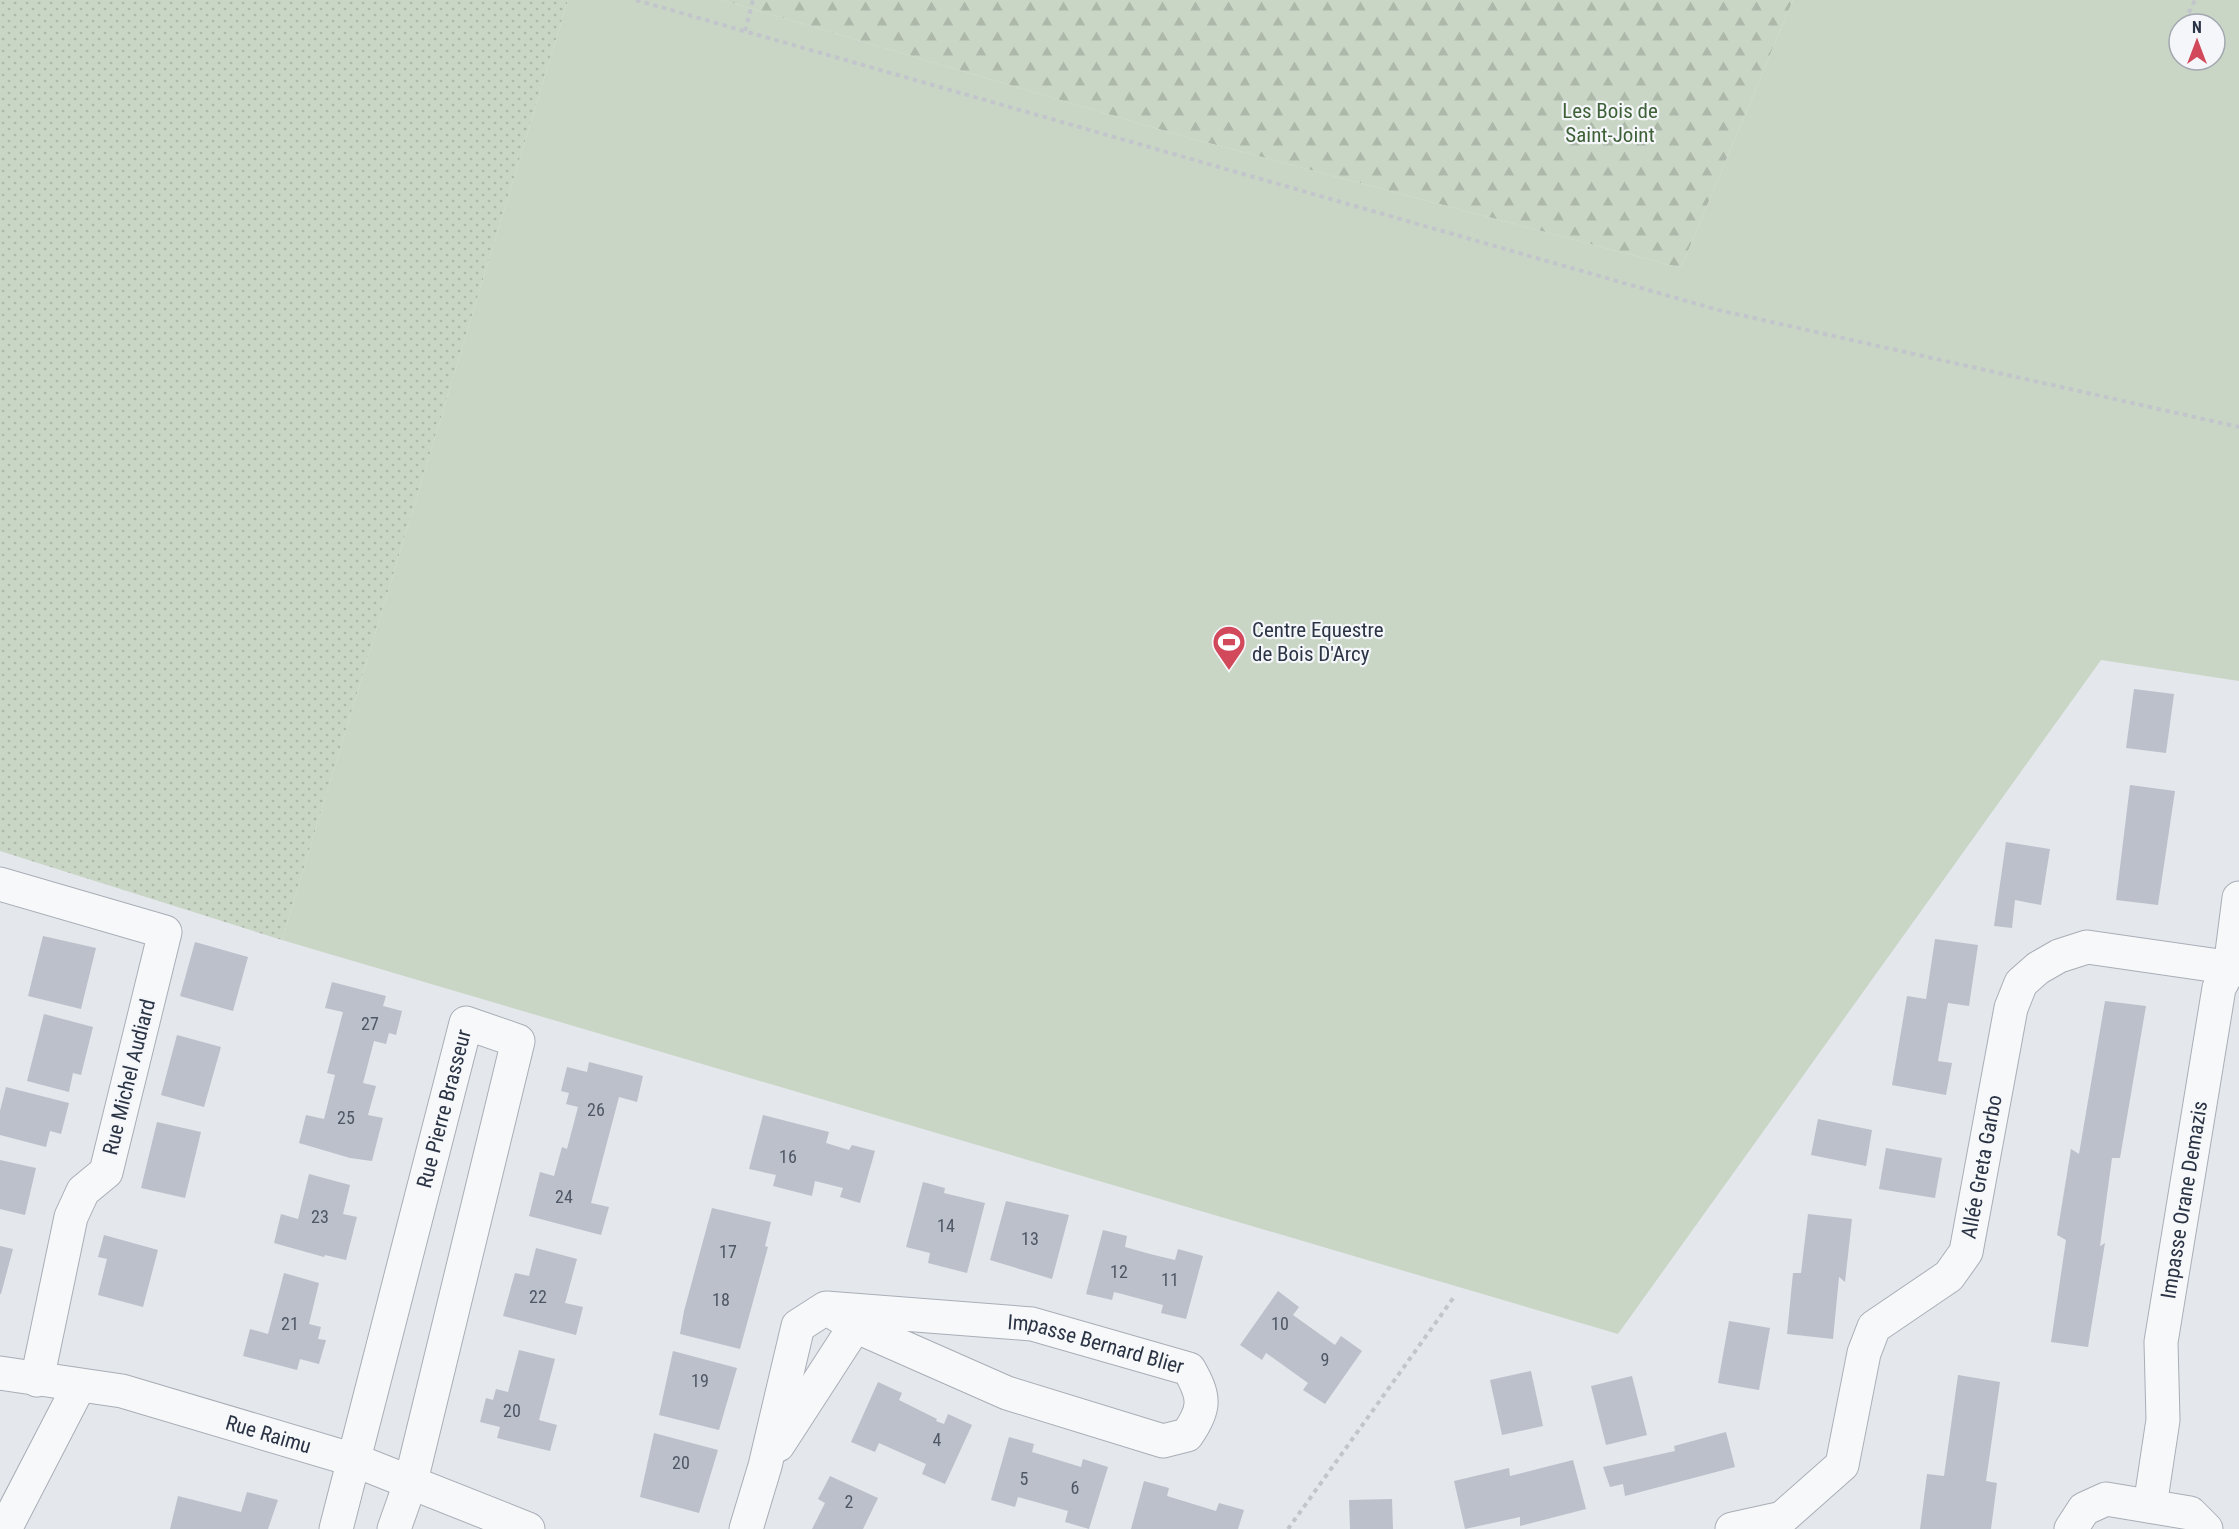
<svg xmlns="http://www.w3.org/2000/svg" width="2239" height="1529" viewBox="0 0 2239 1529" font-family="'Roboto Condensed',sans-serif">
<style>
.grass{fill:url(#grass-dots)}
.forest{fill:url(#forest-firs)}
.pitch{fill:#c9d6c5;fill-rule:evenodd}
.building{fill:#bbc0ca}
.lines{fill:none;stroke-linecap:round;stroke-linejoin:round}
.minor-casing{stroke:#a9aeb7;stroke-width:35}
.path{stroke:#c2c5cb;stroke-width:4;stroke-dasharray:4.5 4.5;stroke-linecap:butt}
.minor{stroke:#f7f8fa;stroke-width:33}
.labels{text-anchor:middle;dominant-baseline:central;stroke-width:4.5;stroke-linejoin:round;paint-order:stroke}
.number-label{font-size:18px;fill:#4f5766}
.park-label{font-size:21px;fill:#3f6138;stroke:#f4f6f9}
.poi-label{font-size:21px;fill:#2b3445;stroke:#f4f6f9;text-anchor:start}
.street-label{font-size:21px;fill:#2b3445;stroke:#f4f6f9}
</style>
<defs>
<pattern id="grass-dots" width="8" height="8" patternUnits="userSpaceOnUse" patternTransform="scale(1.5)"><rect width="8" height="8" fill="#c9d6c5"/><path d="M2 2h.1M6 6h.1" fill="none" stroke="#adb8ab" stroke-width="1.8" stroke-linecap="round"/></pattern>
<pattern id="forest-firs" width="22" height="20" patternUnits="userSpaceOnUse" patternTransform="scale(1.5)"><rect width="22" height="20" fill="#c9d6c5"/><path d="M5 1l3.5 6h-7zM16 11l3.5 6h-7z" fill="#adb8ab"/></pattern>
</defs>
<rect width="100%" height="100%" fill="#e4e7ec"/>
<polygon class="grass" points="0,0 568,0 282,940 0,851"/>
<polygon class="forest" points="722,0 1793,0 1681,268 1182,136"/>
<path class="pitch" d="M 568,0 L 722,0 L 1182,136 L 1681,268 L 1793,0 L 2239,0 L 2239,681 L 2101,660 L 1618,1334 L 282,940 ZM 2179,24 L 2215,24 L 2215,60 L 2179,60 Z"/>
<g class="building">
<polygon points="2134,689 2174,694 2166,753 2126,748"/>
<polygon points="2130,785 2175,791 2158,905 2116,900"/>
<polygon points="2006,842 2050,849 2041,905 2015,900 2012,928 1994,926"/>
<polygon points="43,936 96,948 81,1009 28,996"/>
<polygon points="1935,939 1978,945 1969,1006 1948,1003 1938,1061 1952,1063 1946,1095 1892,1085 1907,996 1926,999"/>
<polygon points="195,942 248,957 233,1011 180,996"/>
<polygon points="332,982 386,996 383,1006 402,1011 396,1035 389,1033 386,1044 374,1041 363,1083 376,1086 368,1115 383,1118 372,1161 350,1158 299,1143 306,1115 324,1119 335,1075 327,1073 343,1012 325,1008"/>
<polygon points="2105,1001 2146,1006 2120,1158 2112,1158 2100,1246 2105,1243 2088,1347 2051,1342 2066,1240 2057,1235 2071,1149 2079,1154"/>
<polygon points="44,1014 93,1027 81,1075 73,1073 69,1092 27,1081"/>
<polygon points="177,1035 221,1047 204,1107 161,1095"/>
<polygon points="589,1062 643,1076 637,1102 619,1097 591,1203 609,1207 601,1235 529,1216 540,1172 554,1176 562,1147 567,1149 578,1107 566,1104 569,1093 561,1091 567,1067 587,1072"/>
<polygon points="6,1087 69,1103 61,1134 50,1131 46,1147 0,1135 0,1111"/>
<polygon points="763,1115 829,1132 826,1143 849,1150 852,1145 875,1151 860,1203 840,1197 843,1188 815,1181 812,1196 773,1186 776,1175 749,1169"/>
<polygon points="1818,1119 1872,1130 1866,1166 1811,1155"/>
<polygon points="157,1122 201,1132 185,1198 141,1188"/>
<polygon points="1886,1148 1942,1158 1935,1198 1879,1189"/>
<polygon points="0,1160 36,1168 25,1215 0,1209"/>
<polygon points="309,1174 350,1185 343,1214 357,1217 346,1260 325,1255 324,1257 274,1243 281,1214 298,1219"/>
<polygon points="923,1182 945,1188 944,1193 985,1203 967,1273 928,1263 930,1253 906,1247"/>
<polygon points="1006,1201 1069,1215 1052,1279 990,1260"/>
<polygon points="712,1208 771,1222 765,1246 768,1247 740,1349 680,1334 684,1311"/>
<polygon points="1808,1214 1852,1219 1845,1282 1839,1277 1833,1339 1787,1334 1793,1273 1801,1273"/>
<polygon points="1103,1230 1127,1236 1125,1247 1150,1254 1175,1260 1178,1249 1203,1256 1186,1319 1161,1313 1163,1305 1122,1294 1114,1292 1112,1300 1086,1294"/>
<polygon points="104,1235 158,1250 143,1307 98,1295 107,1259 98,1257"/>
<polygon points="0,1246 13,1249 1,1294 0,1294"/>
<polygon points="536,1248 577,1259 565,1303 583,1307 576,1335 503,1316 515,1273 529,1276"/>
<polygon points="284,1273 319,1283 309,1324 321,1327 318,1339 326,1340 319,1364 300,1359 297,1370 243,1356 250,1329 268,1334"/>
<polygon points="1278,1291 1299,1307 1293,1315 1335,1345 1341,1336 1362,1351 1325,1404 1303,1390 1308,1383 1266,1353 1262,1360 1240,1345"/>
<polygon points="1729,1321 1770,1328 1759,1390 1718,1383"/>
<polygon points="519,1350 555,1359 539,1420 557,1425 550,1451 497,1438 500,1427 480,1422 486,1398 493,1400 496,1389 508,1392"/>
<polygon points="673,1351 737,1368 719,1430 659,1415"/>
<polygon points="1531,1371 1543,1426 1502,1435 1490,1380"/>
<polygon points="1958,1375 2000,1382 1986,1481 1997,1483 1991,1529 1920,1529 1927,1474 1944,1476"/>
<polygon points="1632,1376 1647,1435 1606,1445 1591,1386"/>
<polygon points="878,1382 902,1393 899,1400 937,1419 936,1421 944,1424 948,1414 972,1425 945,1484 922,1474 926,1464 879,1443 875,1452 851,1442"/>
<polygon points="1726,1432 1735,1467 1625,1496 1623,1484 1610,1487 1603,1467 1675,1451 1674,1446"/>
<polygon points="654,1433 718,1450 699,1513 640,1497"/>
<polygon points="1009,1437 1034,1444 1032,1452 1081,1467 1083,1459 1108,1467 1089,1529 1065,1522 1068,1511 1018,1497 1015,1507 991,1500"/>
<polygon points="1573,1460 1586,1509 1520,1526 1520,1517 1465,1529 1454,1481 1509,1468 1510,1476"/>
<polygon points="830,1476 878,1498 863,1529 812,1529 825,1503 818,1499"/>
<polygon points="1144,1481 1169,1488 1167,1496 1216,1511 1219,1503 1244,1510 1238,1529 1131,1529"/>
<polygon points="247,1492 278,1500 268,1529 170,1529 178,1496 241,1512"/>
<polygon points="1392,1499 1393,1529 1350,1529 1349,1500"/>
</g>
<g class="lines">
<defs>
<g id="minor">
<polyline points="0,884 165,932 106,1172 83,1191 71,1217 37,1380"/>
<path id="s1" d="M 0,1373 L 122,1391 L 354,1460 L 528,1529"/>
<polyline points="778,1445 855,1326"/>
<path id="s2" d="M 2150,1506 L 2163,1420 L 2161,1342 L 2219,988 L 2230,968 L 2239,898"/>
<polyline points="5,1529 79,1386"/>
<path id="s3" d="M 336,1529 L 466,1023 L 518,1041 L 411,1481 L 394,1529"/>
<path id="s4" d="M 746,1529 L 765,1466 L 798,1326 L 826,1308 L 1032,1324 L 1189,1369 C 1205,1397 1206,1408 1187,1435 L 1163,1441 L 1007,1393 L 855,1326 L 826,1308"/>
<path id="s5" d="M 1732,1529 L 1782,1518 L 1842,1465 L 1864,1353 L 1874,1327 L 1949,1276 L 1966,1252 L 2011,1008 L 2021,983 L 2038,968 L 2059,956 L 2087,947 L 2239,969"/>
<polyline points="2071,1529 2084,1509 2106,1499 2190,1513 2206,1529"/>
</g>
</defs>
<use href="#minor" class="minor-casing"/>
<g class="path">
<polyline points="636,0 1718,310 2239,427"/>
<polyline points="2185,21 2195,0"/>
<polyline points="745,31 753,0"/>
<polyline points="1288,1529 1454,1297"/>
</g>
<use href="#minor" class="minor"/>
</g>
<defs>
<symbol id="stadium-pin" viewBox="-11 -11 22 30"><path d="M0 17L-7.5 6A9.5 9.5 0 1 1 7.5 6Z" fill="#d1495b" stroke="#f4f6f9"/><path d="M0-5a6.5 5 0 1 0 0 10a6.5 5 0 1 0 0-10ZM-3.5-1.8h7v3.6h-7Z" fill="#fff"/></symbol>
</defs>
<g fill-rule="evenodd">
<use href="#stadium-pin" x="1210" y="623" width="38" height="52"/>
</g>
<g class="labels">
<g class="number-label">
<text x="370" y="1023">27</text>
<text x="596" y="1109">26</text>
<text x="346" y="1117">25</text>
<text x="788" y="1156">16</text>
<text x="564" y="1196">24</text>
<text x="320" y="1216">23</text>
<text x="946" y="1225">14</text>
<text x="1030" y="1238">13</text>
<text x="728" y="1251">17</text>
<text x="1119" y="1271">12</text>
<text x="1170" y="1279">11</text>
<text x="538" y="1296">22</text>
<text x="721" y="1299">18</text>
<text x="290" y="1323">21</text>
<text x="1280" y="1323">10</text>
<text x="1325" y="1359">9</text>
<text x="700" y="1380">19</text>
<text x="512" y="1410">20</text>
<text x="937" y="1439">4</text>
<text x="681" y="1462">20</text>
<text x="1024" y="1478">5</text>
<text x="1075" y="1487">6</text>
<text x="849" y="1501">2</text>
</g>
<g class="park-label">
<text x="1610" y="111">Les Bois de<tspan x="1610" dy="24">Saint-Joint</tspan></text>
</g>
<g class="poi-label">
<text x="1252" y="630">Centre Equestre<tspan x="1252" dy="24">de Bois D'Arcy</tspan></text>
</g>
<g class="street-label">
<text transform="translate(129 1077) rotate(-76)">Rue Michel Audiard</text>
<text stroke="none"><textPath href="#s3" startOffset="434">Rue Pierre Brasseur</textPath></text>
<text stroke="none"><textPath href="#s5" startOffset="480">Allée Greta Garbo</textPath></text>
<text stroke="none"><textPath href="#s2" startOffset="309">Impasse Orane Demazis</textPath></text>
<text stroke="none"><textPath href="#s4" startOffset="516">Impasse Bernard Blier</textPath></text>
<text stroke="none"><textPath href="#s1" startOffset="276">Rue Raimu</textPath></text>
</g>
</g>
<g transform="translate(2197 42)"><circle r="28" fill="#f4f6f9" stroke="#a4a8b1" stroke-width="1.5"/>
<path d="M0-4.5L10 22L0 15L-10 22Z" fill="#d1495b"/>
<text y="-9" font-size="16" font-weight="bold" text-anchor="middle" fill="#2b3445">N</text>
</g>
</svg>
